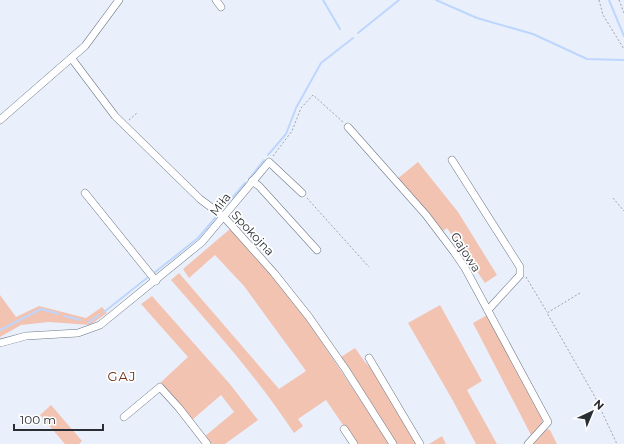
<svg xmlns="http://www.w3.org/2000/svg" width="624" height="444" viewBox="0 0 624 444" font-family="Montserrat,sans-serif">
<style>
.green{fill:#f3c3b2}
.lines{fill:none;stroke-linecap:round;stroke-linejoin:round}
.stream{stroke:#bed6fe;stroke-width:2}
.minor-casing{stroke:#6d7787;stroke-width:8}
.path{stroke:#9ea4ad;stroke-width:1;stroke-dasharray:2 2;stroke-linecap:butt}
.minor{stroke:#fff;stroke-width:7}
.labels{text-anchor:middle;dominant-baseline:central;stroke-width:3.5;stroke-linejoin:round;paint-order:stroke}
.street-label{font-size:12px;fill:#292d34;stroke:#fff}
.neighbourhood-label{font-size:13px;letter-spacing:1px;fill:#713016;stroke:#fff}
</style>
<rect width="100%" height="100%" fill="#e9f0fb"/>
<g class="green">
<polygon points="418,162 458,212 497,275 485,283 447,228 442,232 397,179"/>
<path d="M 230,229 L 269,272 L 307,320 L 390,444 L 356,444 L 326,400 L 298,419 L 303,426 L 294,433 C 258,378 214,329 171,280 L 179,273 L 279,389 L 306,371 L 244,286 L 215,255 L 189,278 L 183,269 Z"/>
<polygon points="0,295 16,317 39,306 86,318 102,307 107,313 90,325 49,322 21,325 0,337"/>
<polygon points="152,296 229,383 258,420 225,444 209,444 204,437 234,412 221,395 192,420 182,407 159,384 188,357 141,304"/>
<polygon points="440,305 482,381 467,390 497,444 476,444 452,399 408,323"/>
<polygon points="487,315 543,418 542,423 531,435 473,323"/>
<polygon points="355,348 365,362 373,370 418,444 397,444 341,357"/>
<polygon points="51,405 82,441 79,444 65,444 40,415"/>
<polygon points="547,429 550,430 557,444 532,444"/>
<polygon points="442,436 446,444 429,444"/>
</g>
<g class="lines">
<g class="stream">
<polyline points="323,0 340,29"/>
<polyline points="436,0 477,18 533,34 587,59 624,60"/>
<polyline points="609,0 624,36"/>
<polyline points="358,33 399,0"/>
<polyline points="268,155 286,134 296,108 321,63 353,38"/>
<polyline points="249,179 264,160"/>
<polyline points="221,211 245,183"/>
<polyline points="154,273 198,238 216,217"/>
<polyline points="104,312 147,278"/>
<polyline points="65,316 80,320"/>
<polyline points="88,323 99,315"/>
<polyline points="0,330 41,309 59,314"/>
</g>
<defs>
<g id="minor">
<polyline points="216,0 221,7"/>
<polyline points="72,59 115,116 200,199 224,217 274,273 309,317 346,370 393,444"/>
<polyline points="0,120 85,46 119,0"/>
<polyline points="348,127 426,215 454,252 465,268 548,422 528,444"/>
<polyline points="452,160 520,267 520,275 488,310"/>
<polyline points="252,181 259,186 317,250"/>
<polyline points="85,193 156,281"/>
<polyline points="0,343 26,336 78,333 100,325 202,242 269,162 302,193"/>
<polyline points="369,358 420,444"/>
<polyline points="124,417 160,387 179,408 207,444"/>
<polyline points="344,429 354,444"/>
</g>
</defs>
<use href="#minor" class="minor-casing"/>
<g class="path">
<polyline points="599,0 603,15 624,49"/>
<polyline points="619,0 624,13"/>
<polyline points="129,120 137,113"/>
<polyline points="273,156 292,131 301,108 313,95 343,122"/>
<polyline points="307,198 369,267"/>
<polyline points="613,198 624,211"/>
<polyline points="526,277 547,312"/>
<polyline points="580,293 547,313 594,395 617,444"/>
</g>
<use href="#minor" class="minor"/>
</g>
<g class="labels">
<g class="street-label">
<text transform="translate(220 204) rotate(-52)">Miła</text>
<text transform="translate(253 233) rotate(47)">Spokojna</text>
<text transform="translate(466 252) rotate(57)">Gajowa</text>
</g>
<g class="neighbourhood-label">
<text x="122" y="376">GAJ</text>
</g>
</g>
<g transform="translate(592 412) rotate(44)" stroke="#ffffff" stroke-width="3" paint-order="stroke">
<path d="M0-3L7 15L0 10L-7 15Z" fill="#292d34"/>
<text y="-6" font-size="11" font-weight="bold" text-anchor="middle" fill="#292d34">N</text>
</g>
<path d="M14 424v6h89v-6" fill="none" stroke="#292d34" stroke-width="2"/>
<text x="20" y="424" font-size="12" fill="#292d34" stroke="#ffffff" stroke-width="3" paint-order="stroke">100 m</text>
</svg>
